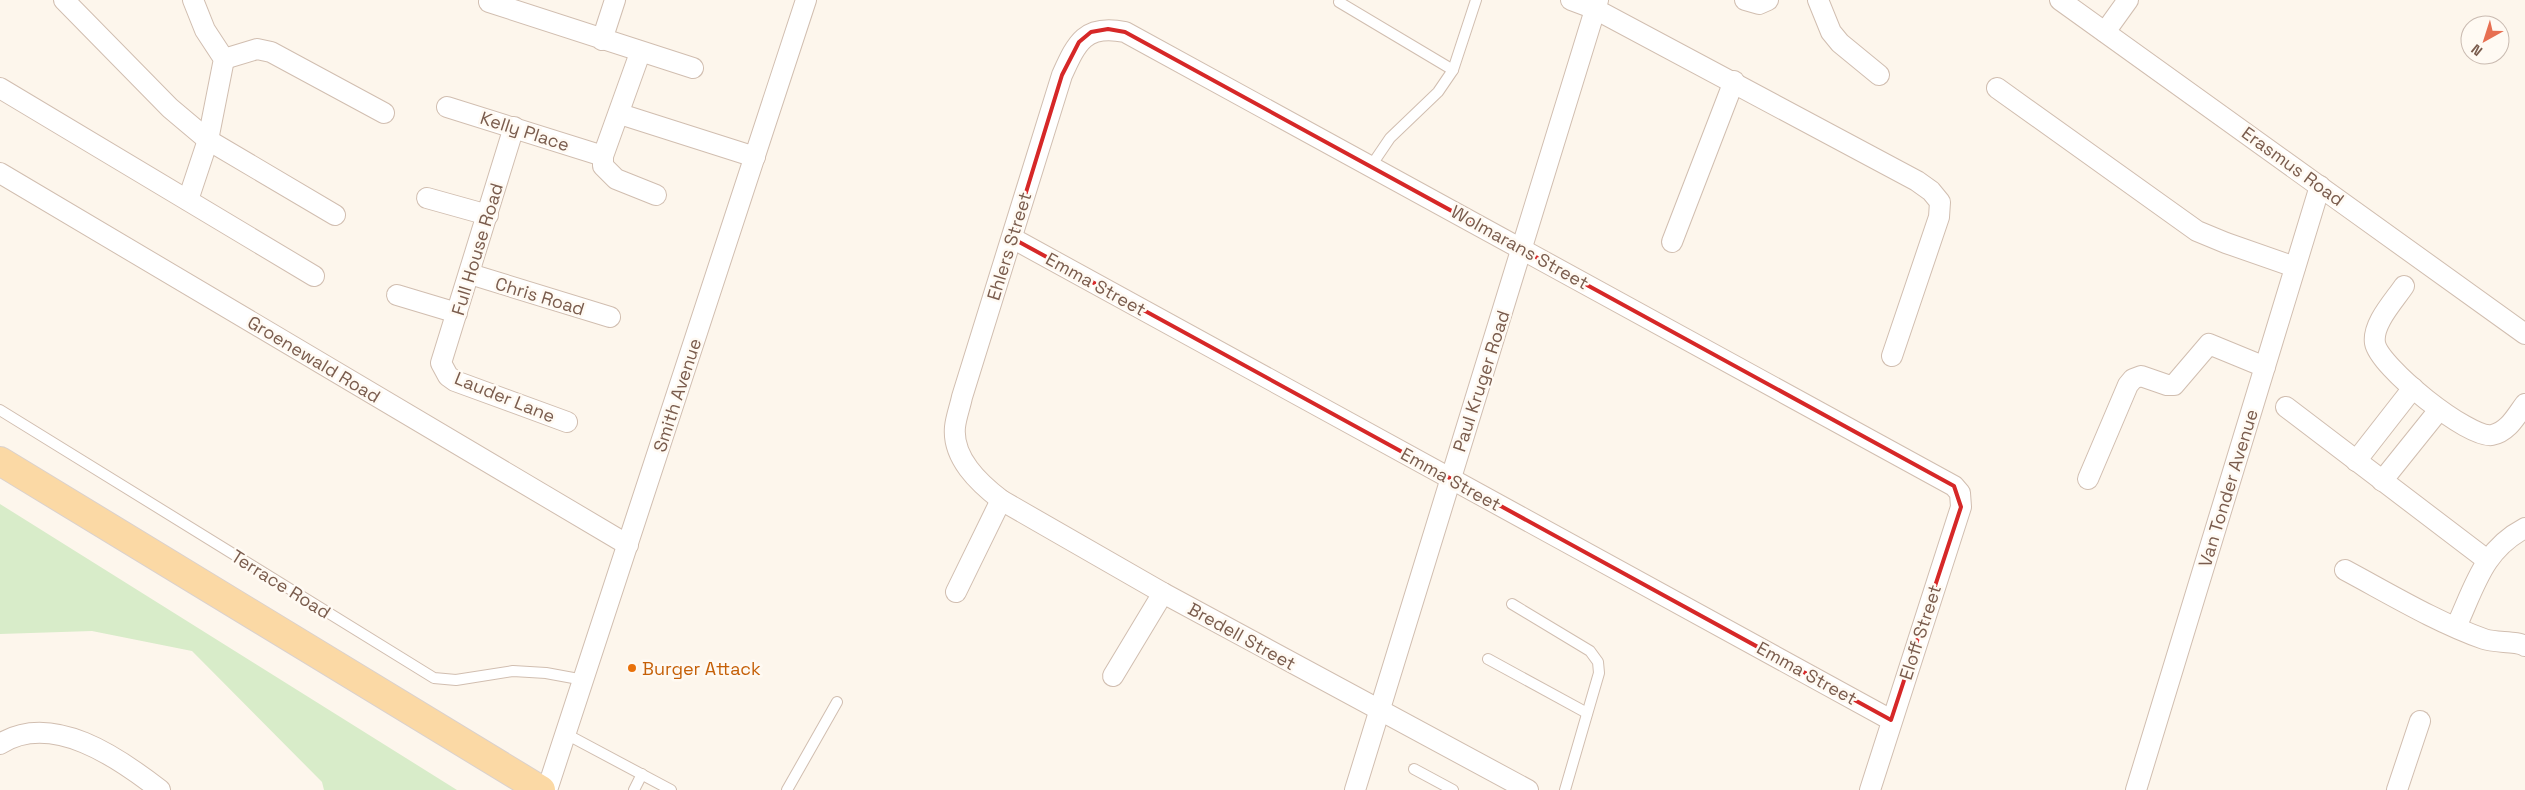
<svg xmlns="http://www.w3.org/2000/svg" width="2525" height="790" viewBox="0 0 2525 790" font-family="'Space Grotesk',sans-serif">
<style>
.green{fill:#d8ecc9}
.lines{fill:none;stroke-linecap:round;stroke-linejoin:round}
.lane-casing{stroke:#d1beb0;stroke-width:12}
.street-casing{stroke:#d1beb0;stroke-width:22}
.primary-casing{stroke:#dad1cd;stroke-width:30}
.lane{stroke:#fff;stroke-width:10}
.street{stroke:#fff;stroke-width:20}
.primary{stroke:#fbd9a5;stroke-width:28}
.marked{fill:none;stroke:#d62828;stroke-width:4;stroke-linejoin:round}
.food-dot{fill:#e8710a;stroke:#fffaf3;stroke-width:2}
.labels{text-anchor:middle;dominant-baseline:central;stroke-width:5;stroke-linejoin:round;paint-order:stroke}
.street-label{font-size:18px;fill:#7a5c4d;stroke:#fffaf3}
.food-label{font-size:18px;fill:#c56008;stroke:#fffaf3;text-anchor:start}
</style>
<rect width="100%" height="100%" fill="#fdf6ec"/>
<polygon class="green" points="0,504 457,790 324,790 322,782 192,651 92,631 0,634"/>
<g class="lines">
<defs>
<g id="lane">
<polyline points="1339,2 1453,70"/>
<polyline points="1371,166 1390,138 1438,92 1453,70 1476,0"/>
<polyline points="0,410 434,678 456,680 513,671 546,673 584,680"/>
<polyline points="1512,604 1590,651 1598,662 1599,673 1565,790"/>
<polyline points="1488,659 1587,713"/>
<polyline points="566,734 671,790"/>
<polyline points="1414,769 1453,790"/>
<polyline points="634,790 642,774"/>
<polyline points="787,790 837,702"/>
</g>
<g id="street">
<polyline points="64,0 170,108 208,140 335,215"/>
<polyline points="1571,0 1595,9 1917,181 1931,191 1940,202 1939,217 1892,356"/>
<polyline points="1745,0 1759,4 1768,0"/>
<polyline points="1818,0 1831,32 1840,43 1879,75"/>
<polyline points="2060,0 2525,334"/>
<polyline points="489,2 693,68"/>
<polyline points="2105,32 2128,0"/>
<polyline points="602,40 615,0"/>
<polyline points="640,53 603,156 603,166 616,179 656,195"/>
<polyline points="224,59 257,49 271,52 384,113"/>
<polyline points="0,88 314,276"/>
<polyline points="1997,88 2197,231 2226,243 2295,267"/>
<polyline points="447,107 603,156"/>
<polyline points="620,114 755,157"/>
<polyline points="514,127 441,363 448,376 455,381 567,422"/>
<polyline points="0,173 628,545"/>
<polyline points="427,198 488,215"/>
<polyline points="188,200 208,140 224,59 205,30 193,0"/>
<polyline points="1012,238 1891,720"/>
<polyline points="1672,242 1734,81"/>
<polyline points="470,274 610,317"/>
<path d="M 2404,286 C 2394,301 2372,324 2375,343 C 2379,367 2469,439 2492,435 C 2508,432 2516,416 2525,404"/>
<polyline points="397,295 457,313"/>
<polyline points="2286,407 2487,560"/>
<polyline points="2356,461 2413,388"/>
<polyline points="2088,479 2128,385 2133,379 2141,376 2167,385 2174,385 2209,344 2265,367"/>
<polyline points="2382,481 2439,410"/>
<path d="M 2345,570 C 2390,594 2436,622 2484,639 C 2495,643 2518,641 2525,646"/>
<polyline points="956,592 1001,500"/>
<path d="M 2456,627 C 2475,586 2483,550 2525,528"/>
<polyline points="1113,676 1163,593"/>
<path d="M 0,744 C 52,711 119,758 160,790"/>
<polyline points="547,790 806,0"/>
<polyline points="1355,790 1598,0"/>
<path d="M 1528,790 L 1163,593 L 1001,500 C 979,483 952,458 955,427 C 956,417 960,407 962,397 L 1062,75 C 1077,42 1085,24 1125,32 L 1954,486 L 1960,493 L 1961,507 L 1870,790"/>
<polyline points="2136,790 2320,186"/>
<polyline points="2397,790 2420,721"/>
</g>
<polyline id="primary" points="0,461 541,790"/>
</defs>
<use href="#lane" class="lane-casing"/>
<use href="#street" class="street-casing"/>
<use href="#primary" class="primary-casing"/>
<use href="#lane" class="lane"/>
<use href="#street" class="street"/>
<use href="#primary" class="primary"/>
</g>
<path class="marked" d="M 1108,29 L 1125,32 L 1954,486 L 1961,507 L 1891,720 L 1012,238 L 1062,75 L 1079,42 L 1091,32 Z"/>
<circle class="food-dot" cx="632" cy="668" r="5"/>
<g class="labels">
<g class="street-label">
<text transform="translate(525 131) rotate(18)">Kelly Place</text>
<text transform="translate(2293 166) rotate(36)">Erasmus Road</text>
<text transform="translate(1009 246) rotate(-73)">Ehlers Street</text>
<text transform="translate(1520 247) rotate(29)">Wolmarans Street</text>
<text transform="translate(477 249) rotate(-73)">Full House Road</text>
<text transform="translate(1096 284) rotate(29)">Emma Street</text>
<text transform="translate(540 296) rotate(17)">Chris Road</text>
<text transform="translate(314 359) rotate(31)">Groenewald Road</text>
<text transform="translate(1481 381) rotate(-72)">Paul Kruger Road</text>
<text transform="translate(677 395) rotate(-72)">Smith Avenue</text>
<text transform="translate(505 397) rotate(22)">Lauder Lane</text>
<text transform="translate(1451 479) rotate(29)">Emma Street</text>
<text transform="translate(2228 488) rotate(-73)">Van Tonder Avenue</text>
<text transform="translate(281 584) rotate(32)">Terrace Road</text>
<text transform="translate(1920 632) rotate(-72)">Eloff Street</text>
<text transform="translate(1242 636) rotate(29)">Bredell Street</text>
<text transform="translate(1807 673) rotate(29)">Emma Street</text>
</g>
<g class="food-label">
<text x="642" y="668">Burger Attack</text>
</g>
</g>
<g transform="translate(2485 40) rotate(219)"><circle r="24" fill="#fffaf3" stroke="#cabbb1"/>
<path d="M0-4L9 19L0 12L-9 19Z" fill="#e76f51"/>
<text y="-8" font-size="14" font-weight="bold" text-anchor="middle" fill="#7a5c4d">N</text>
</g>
</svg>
